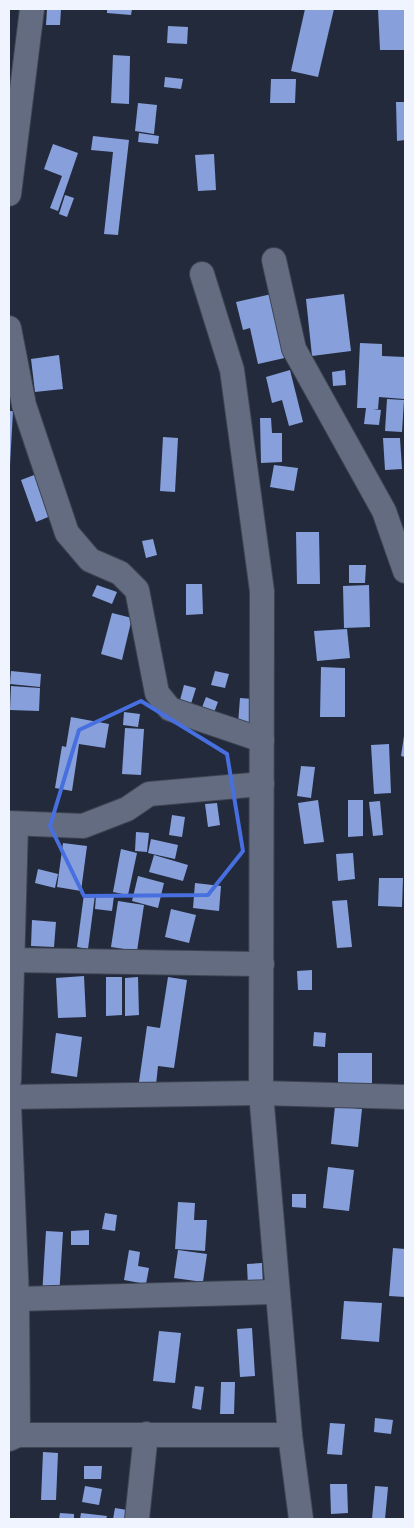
<svg xmlns="http://www.w3.org/2000/svg" width="414" height="1528" viewBox="0 0 414 1528" font-family="Quicksand,sans-serif">
<style>
.building{fill:#87a0dc}
.lines{fill:none;stroke-linecap:round;stroke-linejoin:round}
.street-casing{stroke:#3e4452;stroke-width:26}
.street{stroke:#636c80;stroke-width:24}
.marked{fill:none;stroke:#476fe0;stroke-width:4;stroke-linejoin:round}
</style>
<rect width="100%" height="100%" fill="#232a3b"/>
<g class="building">
<polygon points="47,9 61,9 60,25 46,25"/>
<polygon points="107,9 132,9 131,15 107,13"/>
<polygon points="305,9 334,9 318,77 291,71"/>
<polygon points="378,9 405,9 405,50 380,50"/>
<polygon points="168,26 188,27 187,44 167,43"/>
<polygon points="113,55 130,56 129,104 111,103"/>
<polygon points="165,77 183,79 181,89 164,87"/>
<polygon points="271,79 296,79 295,103 270,103"/>
<polygon points="396,102 405,102 405,140 397,141"/>
<polygon points="138,103 157,105 154,134 135,131"/>
<polygon points="139,133 159,136 158,144 138,142"/>
<polygon points="93,136 129,140 118,235 104,234 113,152 91,150"/>
<polygon points="53,144 78,153 58,211 50,208 62,176 44,169"/>
<polygon points="214,154 216,190 198,191 195,155"/>
<polygon points="65,195 74,198 67,217 59,214"/>
<polygon points="276,293 289,357 258,364 250,328 243,330 236,302"/>
<polygon points="344,294 351,351 312,356 306,299"/>
<polygon points="360,343 382,344 382,356 405,357 404,399 379,397 378,409 373,409 381,410 379,425 364,424 366,408 357,408"/>
<polygon points="59,355 63,389 35,392 31,359"/>
<polygon points="290,370 303,422 289,426 282,400 272,403 266,377"/>
<polygon points="345,370 346,385 333,386 332,372"/>
<polygon points="387,399 404,400 402,432 385,431"/>
<polygon points="9,411 13,411 10,465 9,465"/>
<polygon points="260,418 271,418 272,433 282,433 282,462 261,463"/>
<polygon points="163,437 178,438 175,492 160,491"/>
<polygon points="383,438 400,438 402,469 385,470"/>
<polygon points="274,465 298,468 294,491 270,487"/>
<polygon points="42,472 58,513 36,522 21,480"/>
<polygon points="296,532 319,532 320,584 297,584"/>
<polygon points="153,539 157,555 146,558 142,541"/>
<polygon points="349,565 366,565 365,583 349,583"/>
<polygon points="186,584 202,584 203,614 186,615"/>
<polygon points="97,585 117,592 112,604 92,596"/>
<polygon points="369,585 370,627 344,628 343,586"/>
<polygon points="112,613 132,618 122,660 101,654"/>
<polygon points="347,629 350,658 317,661 314,631"/>
<polygon points="321,667 345,668 345,717 320,717"/>
<polygon points="11,671 41,674 40,687 10,684"/>
<polygon points="215,671 229,674 225,688 211,685"/>
<polygon points="184,685 196,688 190,707 179,704"/>
<polygon points="11,686 40,688 39,711 10,710"/>
<polygon points="206,697 218,702 213,715 201,710"/>
<polygon points="240,698 253,699 252,725 238,724"/>
<polygon points="124,712 140,714 138,727 123,725"/>
<polygon points="71,717 109,724 105,748 79,744 72,791 55,788 62,746 66,747"/>
<polygon points="125,728 144,729 141,775 122,774"/>
<polygon points="404,736 405,736 405,757 401,756"/>
<polygon points="389,744 391,793 374,794 371,745"/>
<polygon points="301,766 315,767 311,798 297,796"/>
<polygon points="318,800 324,842 304,844 298,803"/>
<polygon points="348,800 363,800 363,836 348,837"/>
<polygon points="380,801 383,835 373,836 369,802"/>
<polygon points="217,803 220,825 208,827 205,804"/>
<polygon points="172,815 185,817 182,837 169,835"/>
<polygon points="136,832 149,833 147,852 135,851"/>
<polygon points="151,839 178,845 175,859 148,853"/>
<polygon points="63,843 87,846 81,891 57,887"/>
<polygon points="121,849 137,853 128,895 113,892"/>
<polygon points="353,853 355,879 338,881 336,854"/>
<polygon points="154,855 188,865 183,881 149,872"/>
<polygon points="38,869 58,874 55,888 35,883"/>
<polygon points="138,876 164,883 158,908 132,901"/>
<polygon points="379,878 403,878 402,907 378,906"/>
<polygon points="195,883 221,886 219,911 193,908"/>
<polygon points="84,894 95,895 88,949 77,947"/>
<polygon points="96,895 114,896 112,911 95,909"/>
<polygon points="347,900 352,947 337,948 332,901"/>
<polygon points="118,901 144,905 137,951 111,947"/>
<polygon points="171,909 196,915 189,943 165,937"/>
<polygon points="32,920 56,922 54,947 31,946"/>
<polygon points="312,970 312,990 298,990 297,971"/>
<polygon points="84,976 86,1017 58,1018 56,978"/>
<polygon points="106,977 122,977 122,1015 106,1016"/>
<polygon points="138,977 139,1015 125,1016 125,978"/>
<polygon points="168,977 187,980 174,1068 158,1066 156,1085 139,1082 147,1026 160,1028"/>
<polygon points="314,1032 326,1033 325,1047 313,1046"/>
<polygon points="56,1033 82,1037 77,1077 51,1073"/>
<rect x="338" y="1053" width="34" height="32"/>
<polygon points="335,1106 362,1109 358,1147 331,1144"/>
<polygon points="328,1167 354,1170 349,1211 323,1208"/>
<polygon points="292,1194 306,1194 306,1208 292,1207"/>
<polygon points="178,1202 195,1203 194,1220 207,1220 205,1251 175,1249"/>
<polygon points="105,1213 117,1215 115,1231 102,1229"/>
<polygon points="89,1230 89,1245 71,1245 71,1231"/>
<polygon points="46,1231 63,1232 59,1297 42,1296"/>
<polygon points="393,1248 405,1249 405,1297 389,1296"/>
<polygon points="129,1250 140,1252 138,1266 149,1268 146,1284 124,1280"/>
<polygon points="178,1250 207,1254 203,1282 174,1278"/>
<polygon points="262,1263 263,1286 248,1287 247,1264"/>
<polygon points="344,1301 382,1303 379,1342 341,1339"/>
<polygon points="252,1328 255,1376 240,1377 237,1329"/>
<polygon points="159,1331 181,1333 175,1383 153,1381"/>
<polygon points="221,1382 235,1382 234,1414 220,1414"/>
<polygon points="195,1386 204,1387 201,1410 192,1408"/>
<polygon points="375,1418 393,1420 391,1434 374,1432"/>
<polygon points="330,1423 345,1424 342,1455 327,1454"/>
<polygon points="43,1452 58,1453 56,1500 41,1500"/>
<polygon points="84,1466 102,1466 101,1479 84,1479"/>
<polygon points="330,1484 347,1484 348,1513 331,1514"/>
<polygon points="85,1486 102,1489 99,1505 82,1502"/>
<polygon points="375,1486 388,1487 385,1519 372,1519"/>
<polygon points="115,1508 133,1511 131,1519 113,1519"/>
<polygon points="60,1513 74,1514 74,1519 59,1519"/>
<polygon points="81,1513 107,1516 106,1519 80,1519"/>
</g>
<g class="lines">
<defs>
<g id="street">
<polyline points="9,194 32,9"/>
<polyline points="274,260 294,349 384,511 405,571"/>
<polyline points="202,274 232,370 262,591 261,1093 290,1435 301,1519"/>
<polyline points="9,328 24,405 67,533 90,560 120,573 137,590 157,693 170,709 262,740"/>
<polyline points="9,823 83,826 127,809 149,794 262,784"/>
<polyline points="11,960 262,964"/>
<polyline points="9,1080 16,824"/>
<polyline points="9,1097 261,1093 405,1097"/>
<polyline points="9,1104 17,1299 18,1435"/>
<polyline points="17,1299 276,1292"/>
<polyline points="9,1439 18,1435 290,1435"/>
<polyline points="137,1519 146,1434"/>
</g>
</defs>
<use href="#street" class="street-casing"/>
<use href="#street" class="street"/>
</g>
<path class="marked" d="M 141,701 L 227,754 L 243,851 L 208,895 L 84,896 L 50,826 L 79,730 Z"/>
<rect width="414" height="1528" fill="none" stroke="#f0f4fe" stroke-width="20"/>
</svg>
